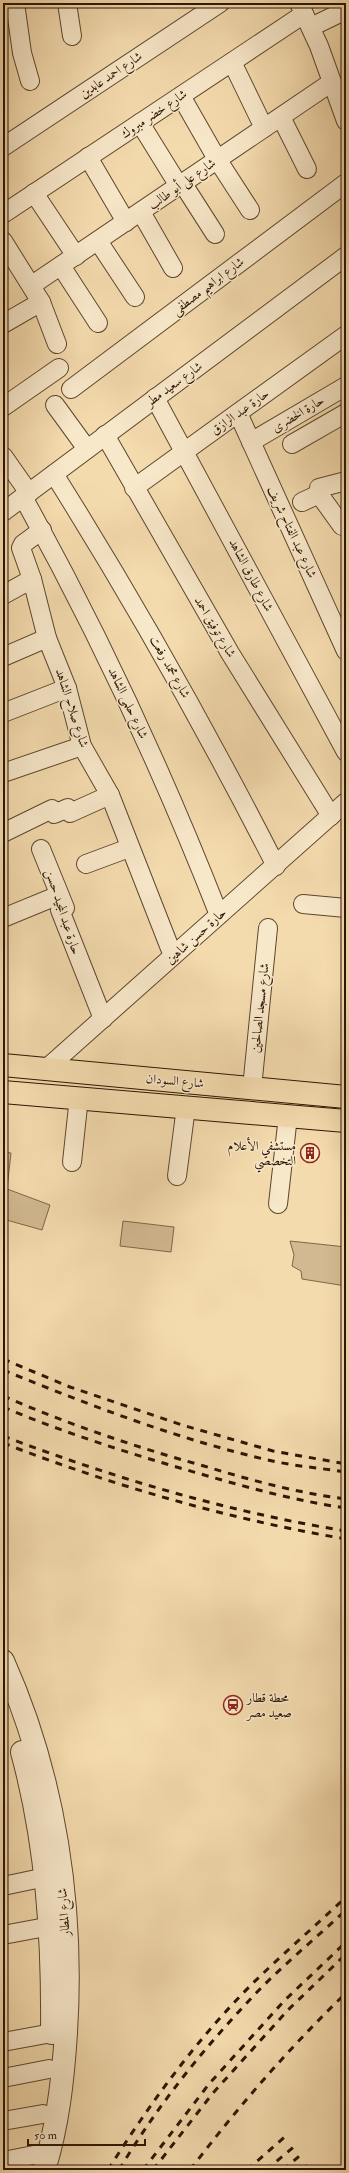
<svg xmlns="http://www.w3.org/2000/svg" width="349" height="2173" viewBox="0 0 349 2173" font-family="'IM FELL Double Pica',Amiri,serif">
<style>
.green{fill:#d2b991;stroke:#7e674a}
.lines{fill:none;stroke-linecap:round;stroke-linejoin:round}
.minor-casing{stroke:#5d462d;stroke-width:20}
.tertiary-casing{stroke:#5d462d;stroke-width:24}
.primary-casing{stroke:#2b1502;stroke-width:24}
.minor{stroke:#f8e8ca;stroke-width:18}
.tertiary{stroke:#f8e8ca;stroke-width:22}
.primary{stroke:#f4dbae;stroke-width:22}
.rail{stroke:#2b1502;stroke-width:3;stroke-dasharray:7 7;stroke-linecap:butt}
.labels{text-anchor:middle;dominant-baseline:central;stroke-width:3;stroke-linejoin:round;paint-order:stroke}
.street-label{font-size:13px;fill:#2b1502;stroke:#f8e8ca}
.poi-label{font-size:13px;fill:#2b1502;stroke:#f8e8ca;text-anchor:end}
</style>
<rect width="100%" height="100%" fill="#f4dbae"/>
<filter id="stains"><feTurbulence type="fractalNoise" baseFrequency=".005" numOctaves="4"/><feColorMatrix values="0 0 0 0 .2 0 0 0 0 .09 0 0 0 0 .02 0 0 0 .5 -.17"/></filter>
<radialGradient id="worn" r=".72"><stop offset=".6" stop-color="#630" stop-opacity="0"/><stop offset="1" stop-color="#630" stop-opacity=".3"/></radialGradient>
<g class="green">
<polygon points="3,1152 11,1153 7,1189 50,1205 42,1230 3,1219"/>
<polygon points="123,1221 174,1227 171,1252 120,1246"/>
<polygon points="290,1241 346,1247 346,1286 302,1279 301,1271 292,1266 294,1255"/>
</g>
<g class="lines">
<defs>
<g id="minor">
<polyline points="15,3 22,53 30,81"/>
<polyline points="67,3 72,36"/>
<polyline points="299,3 319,46 346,121"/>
<polyline points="311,27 346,10"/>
<polyline points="232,62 264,128"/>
<polyline points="181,96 217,159 250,210"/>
<polyline points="281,117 307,169"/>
<polyline points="140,123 179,186"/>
<polyline points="3,147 220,3"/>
<polyline points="88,157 126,222"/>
<polyline points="183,184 215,234"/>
<polyline points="34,193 76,256"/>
<polyline points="141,212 173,268"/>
<polyline points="3,214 304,14"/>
<polyline points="3,241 41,302 57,344"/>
<polyline points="98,241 135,297"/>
<polyline points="61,266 98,323"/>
<polyline points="32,285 332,82"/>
<polyline points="3,324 41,302"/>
<polyline points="71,389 346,183"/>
<polyline points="155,398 346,752"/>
<polyline points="55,405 87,449"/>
<polyline points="3,407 59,368"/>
<polyline points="238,413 346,651"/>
<polyline points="105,435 230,653 331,816"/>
<polyline points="251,442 346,386"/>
<polyline points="292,444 346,413"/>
<polyline points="3,456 29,493"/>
<path d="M 54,474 C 134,601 207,731 276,866"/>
<polyline points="134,488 346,335"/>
<polyline points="319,494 342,526"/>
<path d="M 23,497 C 98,632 163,772 219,915"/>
<polyline points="302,502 319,494 319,488 346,481"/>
<polyline points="3,512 346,256"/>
<polyline points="42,530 23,544 21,548 32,579 47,638 67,688 82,746 110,795 173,956"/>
<polyline points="3,595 32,579"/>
<polyline points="3,657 47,638"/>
<polyline points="3,713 67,688"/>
<polyline points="3,773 82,746"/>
<polyline points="3,833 52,809 54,814 68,808 70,813 110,795"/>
<polyline points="41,849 65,908 60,910 103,1019"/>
<polyline points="86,864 129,848"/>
<polyline points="303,904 346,908"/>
<polyline points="3,918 59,895"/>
<polyline points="46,1069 346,802"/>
<polyline points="252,1088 268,928"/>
<polyline points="72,1162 79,1097"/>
<polyline points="177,1176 186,1107"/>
<polyline points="278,1204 288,1116"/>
<polyline points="3,1886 46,1877"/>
<polyline points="3,1935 51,1926"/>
<polyline points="3,2042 52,2033"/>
<polyline points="3,2078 49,2069"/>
<polyline points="3,2121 43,2114"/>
<polyline points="3,2161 49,2152"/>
</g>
<g id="tertiary">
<path d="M 3,1661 C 55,1777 74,1906 66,2033 C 63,2079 58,2126 44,2170"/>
<path d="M 22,1752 C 47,1844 53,1938 52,2033"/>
</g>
<g id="primary">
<polyline points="3,1065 346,1097"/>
<polyline points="3,1092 346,1121"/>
</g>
</defs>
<use href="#minor" class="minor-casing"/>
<use href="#tertiary" class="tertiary-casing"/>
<use href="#primary" class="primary-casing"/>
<use href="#minor" class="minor"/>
<use href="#tertiary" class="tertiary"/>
<use href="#primary" class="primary"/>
<g class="rail">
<polyline points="3,1359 70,1387 182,1425 273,1451 346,1464"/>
<path d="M 3,1370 C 89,1405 177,1439 268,1460 C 293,1466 320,1468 346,1472"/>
<path d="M 3,1396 C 68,1424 135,1447 204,1466 C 250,1480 298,1493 346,1499"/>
<path d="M 3,1407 C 67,1434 134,1455 201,1474 C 249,1488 297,1501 346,1508"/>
<path d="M 3,1436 C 114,1478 228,1512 346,1531"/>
<path d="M 3,1443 C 114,1486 228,1519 346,1539"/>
<path d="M 108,2170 C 150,2103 197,2039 253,1983 C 283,1954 315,1926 346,1897"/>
<path d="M 119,2170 C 159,2103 207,2044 261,1988 C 288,1961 318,1936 346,1910"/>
<polyline points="143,2170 209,2084 284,2001 346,1942"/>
<polyline points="153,2170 213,2093 288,2010 346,1954"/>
<path d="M 190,2170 C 238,2107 289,2048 346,1993"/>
<polyline points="247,2170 288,2134"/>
<polyline points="266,2170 296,2145"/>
<polyline points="283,2170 303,2153"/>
<polyline points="302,2170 310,2163"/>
</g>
</g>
<defs>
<symbol id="building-ring" viewBox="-11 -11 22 22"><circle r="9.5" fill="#f8e8ca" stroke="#8f2418" stroke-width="1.5"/><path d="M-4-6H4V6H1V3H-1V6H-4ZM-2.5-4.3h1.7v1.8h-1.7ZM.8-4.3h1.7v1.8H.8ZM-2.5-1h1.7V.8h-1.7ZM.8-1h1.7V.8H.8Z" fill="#8f2418"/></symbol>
<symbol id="station-ring" viewBox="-11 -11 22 22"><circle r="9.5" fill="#f8e8ca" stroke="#8f2418" stroke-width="1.5"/><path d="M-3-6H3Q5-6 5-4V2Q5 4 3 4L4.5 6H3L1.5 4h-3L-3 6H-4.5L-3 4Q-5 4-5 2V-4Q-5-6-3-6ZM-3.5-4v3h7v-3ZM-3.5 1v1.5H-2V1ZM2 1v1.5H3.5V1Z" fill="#8f2418"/></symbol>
</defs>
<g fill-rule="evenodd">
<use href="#building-ring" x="299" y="1142" width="22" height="22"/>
<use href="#station-ring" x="222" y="1694" width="22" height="22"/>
</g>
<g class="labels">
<g class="street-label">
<text transform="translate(111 75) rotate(-34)">شارع احمد عابدين</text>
<text transform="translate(154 114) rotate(-34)">شارع خضر مبروك</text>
<text transform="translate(182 184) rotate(-35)">شارع على أبو طالب</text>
<text transform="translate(208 286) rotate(-37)">شارع ابراهيم مصطفى</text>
<text transform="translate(174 384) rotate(-36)">شارع سعيد مطر</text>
<text transform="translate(240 412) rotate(-36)">حارة عبد الرازق</text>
<text transform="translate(298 414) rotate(-31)">حارة الخضرى</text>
<text transform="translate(292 532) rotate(65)">شارع عبد الفتاح شريف</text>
<text transform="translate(251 575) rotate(62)">شارع طارق الشاهد</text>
<text transform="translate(215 627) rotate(59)">شارع توفيق احمد</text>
<text transform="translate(170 667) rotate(61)">شارع محمد رفعت</text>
<text transform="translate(128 703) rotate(65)">شارع حلمى الشاهد</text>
<text transform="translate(72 708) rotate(72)">شارع صلاح الشاهد</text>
<text transform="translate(63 912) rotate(72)">حارة عبد المجيد حسن</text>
<text transform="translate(196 936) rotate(-42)">حارة حسن شاهين</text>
<text transform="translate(260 1008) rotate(-84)">شارع مسجد الصالحين</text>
<text transform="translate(175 1081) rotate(5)">شارع السودان</text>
<text transform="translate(64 1912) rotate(-94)">شارع المطار</text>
</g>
<g class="poi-label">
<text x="296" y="1146">مستشفي الأعلام<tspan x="296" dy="15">التخصصي</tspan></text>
<text x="247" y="1698" text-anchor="start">محطة قطار<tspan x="247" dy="15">صعيد مصر</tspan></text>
</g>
</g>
<rect width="349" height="2173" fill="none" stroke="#f4dbae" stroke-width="16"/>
<rect x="4" y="4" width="341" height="2165" fill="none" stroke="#2b1502" stroke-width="2"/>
<rect x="8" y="8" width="333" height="2157" fill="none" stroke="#2b1502"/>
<path d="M28 2139v6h117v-6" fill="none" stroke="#2b1502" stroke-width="2"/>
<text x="34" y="2139" font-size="12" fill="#2b1502" stroke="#f8e8ca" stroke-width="3" paint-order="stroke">50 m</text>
<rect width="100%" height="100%" filter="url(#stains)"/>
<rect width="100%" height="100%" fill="url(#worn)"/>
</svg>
